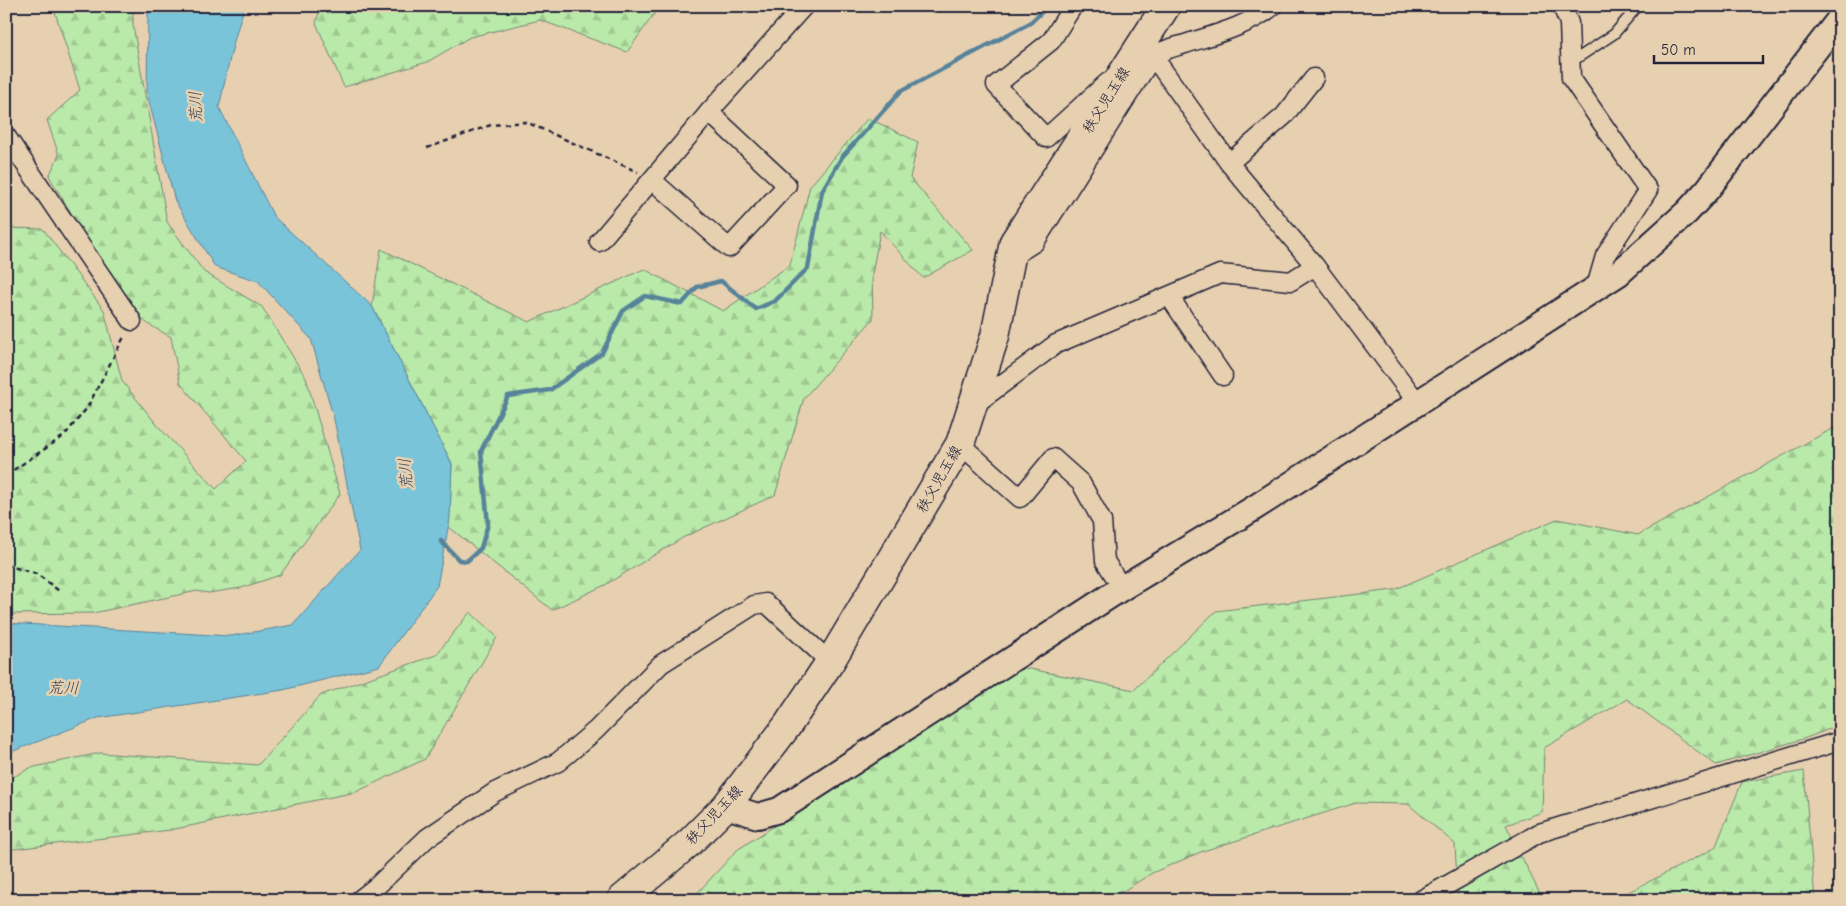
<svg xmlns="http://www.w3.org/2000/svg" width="1846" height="906" viewBox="0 0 1846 906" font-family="'Comic Neue','Klee One',sans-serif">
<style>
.forest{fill:url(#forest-firs);stroke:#6e8672}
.water{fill:#7ac4da;stroke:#57839a}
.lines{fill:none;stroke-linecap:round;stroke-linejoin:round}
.stream{stroke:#57839a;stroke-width:4.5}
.lane-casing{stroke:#22223b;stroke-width:12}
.street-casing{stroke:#22223b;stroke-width:21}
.secondary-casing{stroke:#22223b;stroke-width:28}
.primary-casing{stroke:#22223b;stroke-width:31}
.path{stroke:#22223b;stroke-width:2.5;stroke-dasharray:5 4;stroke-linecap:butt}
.lane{stroke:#e7d0b0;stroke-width:9}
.street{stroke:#e7d0b0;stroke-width:18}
.secondary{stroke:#e7d0b0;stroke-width:24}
.primary{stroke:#e7d0b0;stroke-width:28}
.labels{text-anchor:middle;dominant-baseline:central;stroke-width:5;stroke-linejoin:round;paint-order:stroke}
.street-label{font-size:15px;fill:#22223b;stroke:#e7d0b0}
.water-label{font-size:16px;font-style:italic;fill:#34425b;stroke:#e7d0b0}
</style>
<defs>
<pattern id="forest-firs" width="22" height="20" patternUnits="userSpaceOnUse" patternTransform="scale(1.25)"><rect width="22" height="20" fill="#baeaa9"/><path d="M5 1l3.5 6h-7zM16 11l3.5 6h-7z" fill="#a0c892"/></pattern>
</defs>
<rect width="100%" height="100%" fill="#e7d0b0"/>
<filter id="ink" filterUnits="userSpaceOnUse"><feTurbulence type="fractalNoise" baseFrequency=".02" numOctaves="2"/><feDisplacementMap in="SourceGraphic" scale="10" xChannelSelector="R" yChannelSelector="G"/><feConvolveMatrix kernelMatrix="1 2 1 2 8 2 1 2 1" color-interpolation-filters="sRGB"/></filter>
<g filter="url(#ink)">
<g class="forest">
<polygon points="53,6 133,6 133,25 167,222 204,272 262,307 306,378 340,494 280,575 241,588 208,593 197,591 93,613 6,614 6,228 43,229 104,310 122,381 157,425 216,489 246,461 180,383 171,337 148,324 124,302 49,176 59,155 47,120 80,90"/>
<polygon points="321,6 660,6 627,52 540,20 470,37 427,62 344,87 316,23"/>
<polygon points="868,118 918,142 910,178 973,250 923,278 880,231 872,274 873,319 804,398 775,495 684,537 605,585 552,610 449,527 452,464 372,306 381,249 529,322 644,269 723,311 790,265 810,186"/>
<polygon points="1840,428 1840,725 1806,738 1716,765 1627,699 1544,748 1542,812 1506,825 1543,900 1458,900 1455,844 1408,804 1356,803 1203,851 1152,873 1109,900 691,900 737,850 1020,667 1134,690 1216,611 1394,590 1557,519 1638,535 1830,430"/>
<polygon points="470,612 497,637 425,759 356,792 170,830 6,850 6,781 30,768 100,753 258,765 321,695 436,655"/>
<polygon points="1804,771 1815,900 1613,900 1715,848 1742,782"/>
</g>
<path class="water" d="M 148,6 L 245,6 C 233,38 227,73 219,107 L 274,217 L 372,306 L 452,464 L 450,518 L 437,586 L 379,666 L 283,690 L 98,718 L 6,754 L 6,623 L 231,636 L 293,625 L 360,550 L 334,419 L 311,339 L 258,281 L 215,267 L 175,201 L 147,94 Z"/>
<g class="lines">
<polyline class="stream" points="441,541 459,560 467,561 481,548 488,524 481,451 508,396 550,390 602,353 623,311 645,296 682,304 697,287 721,281 756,309 775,301 808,268 822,191 842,157 901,91 1030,23 1048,6"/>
<defs>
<polyline id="lane" points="1570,63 1614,34 1638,6"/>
<g id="street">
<polyline points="1073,6 1051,41 996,85 1046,138 1108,82"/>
<polyline points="1562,6 1569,23 1571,78 1648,190 1605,256 1596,287"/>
<polyline points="1153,56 1229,163 1315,266 1417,402"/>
<polyline points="6,136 132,321"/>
<polyline points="1229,163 1284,116 1314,78"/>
<polyline points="652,180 729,248 787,185 709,112"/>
<polyline points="599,242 709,112 804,6"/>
<path d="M 1011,257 L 1035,242 L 1153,56 C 1164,49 1172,48 1185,44 C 1213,35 1249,26 1273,6"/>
<polyline points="1169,296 1223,376"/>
<polyline points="974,405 1056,344 1220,274 1291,281 1315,266"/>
<polyline points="960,444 1020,498 1053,458 1081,483 1102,521 1105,561 1122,588"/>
<polyline points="359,900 377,886 427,838 495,792 558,762 596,730 661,664 754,605 766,603 830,662"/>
<polyline points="1421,900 1539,833 1840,741"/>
</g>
<polyline id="secondary" points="726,806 758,816 779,810 1122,588 1251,510 1618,274 1687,212 1707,190 1840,18"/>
<polyline id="primary" points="621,900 690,842 726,806 787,726 830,662 960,444 995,336 1014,242 1166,6"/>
</defs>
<use href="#lane" class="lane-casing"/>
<use href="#street" class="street-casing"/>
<use href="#secondary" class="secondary-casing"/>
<use href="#primary" class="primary-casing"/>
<g class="path">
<polyline points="427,148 491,125 526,122 638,172"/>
<polyline points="6,475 64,436 87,408 125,335"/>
<polyline points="6,565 37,574 59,591"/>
</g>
<use href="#lane" class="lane"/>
<use href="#street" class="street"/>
<use href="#secondary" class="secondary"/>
<use href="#primary" class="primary"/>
</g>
</g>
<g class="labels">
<g class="street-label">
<text transform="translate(1106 100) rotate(-58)">秩父児玉線</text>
<text transform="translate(939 479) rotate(-60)">秩父児玉線</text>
<text transform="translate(714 815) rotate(-47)">秩父児玉線</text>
</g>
<g class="water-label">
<text transform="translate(196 107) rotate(-93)">荒川</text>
<text transform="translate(406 474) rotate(-95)">荒川</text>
<text transform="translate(63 688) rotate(1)">荒川</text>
</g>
</g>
<rect width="1846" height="906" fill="none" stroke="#e7d0b0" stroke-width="25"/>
<rect x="12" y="12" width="1821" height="881" fill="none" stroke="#22223b" stroke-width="2" filter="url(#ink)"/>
<path d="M1654 55v8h109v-8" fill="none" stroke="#22223b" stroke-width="2.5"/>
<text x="1661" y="55" font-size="15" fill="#22223b" stroke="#e7d0b0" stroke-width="4" paint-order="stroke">50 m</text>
</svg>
